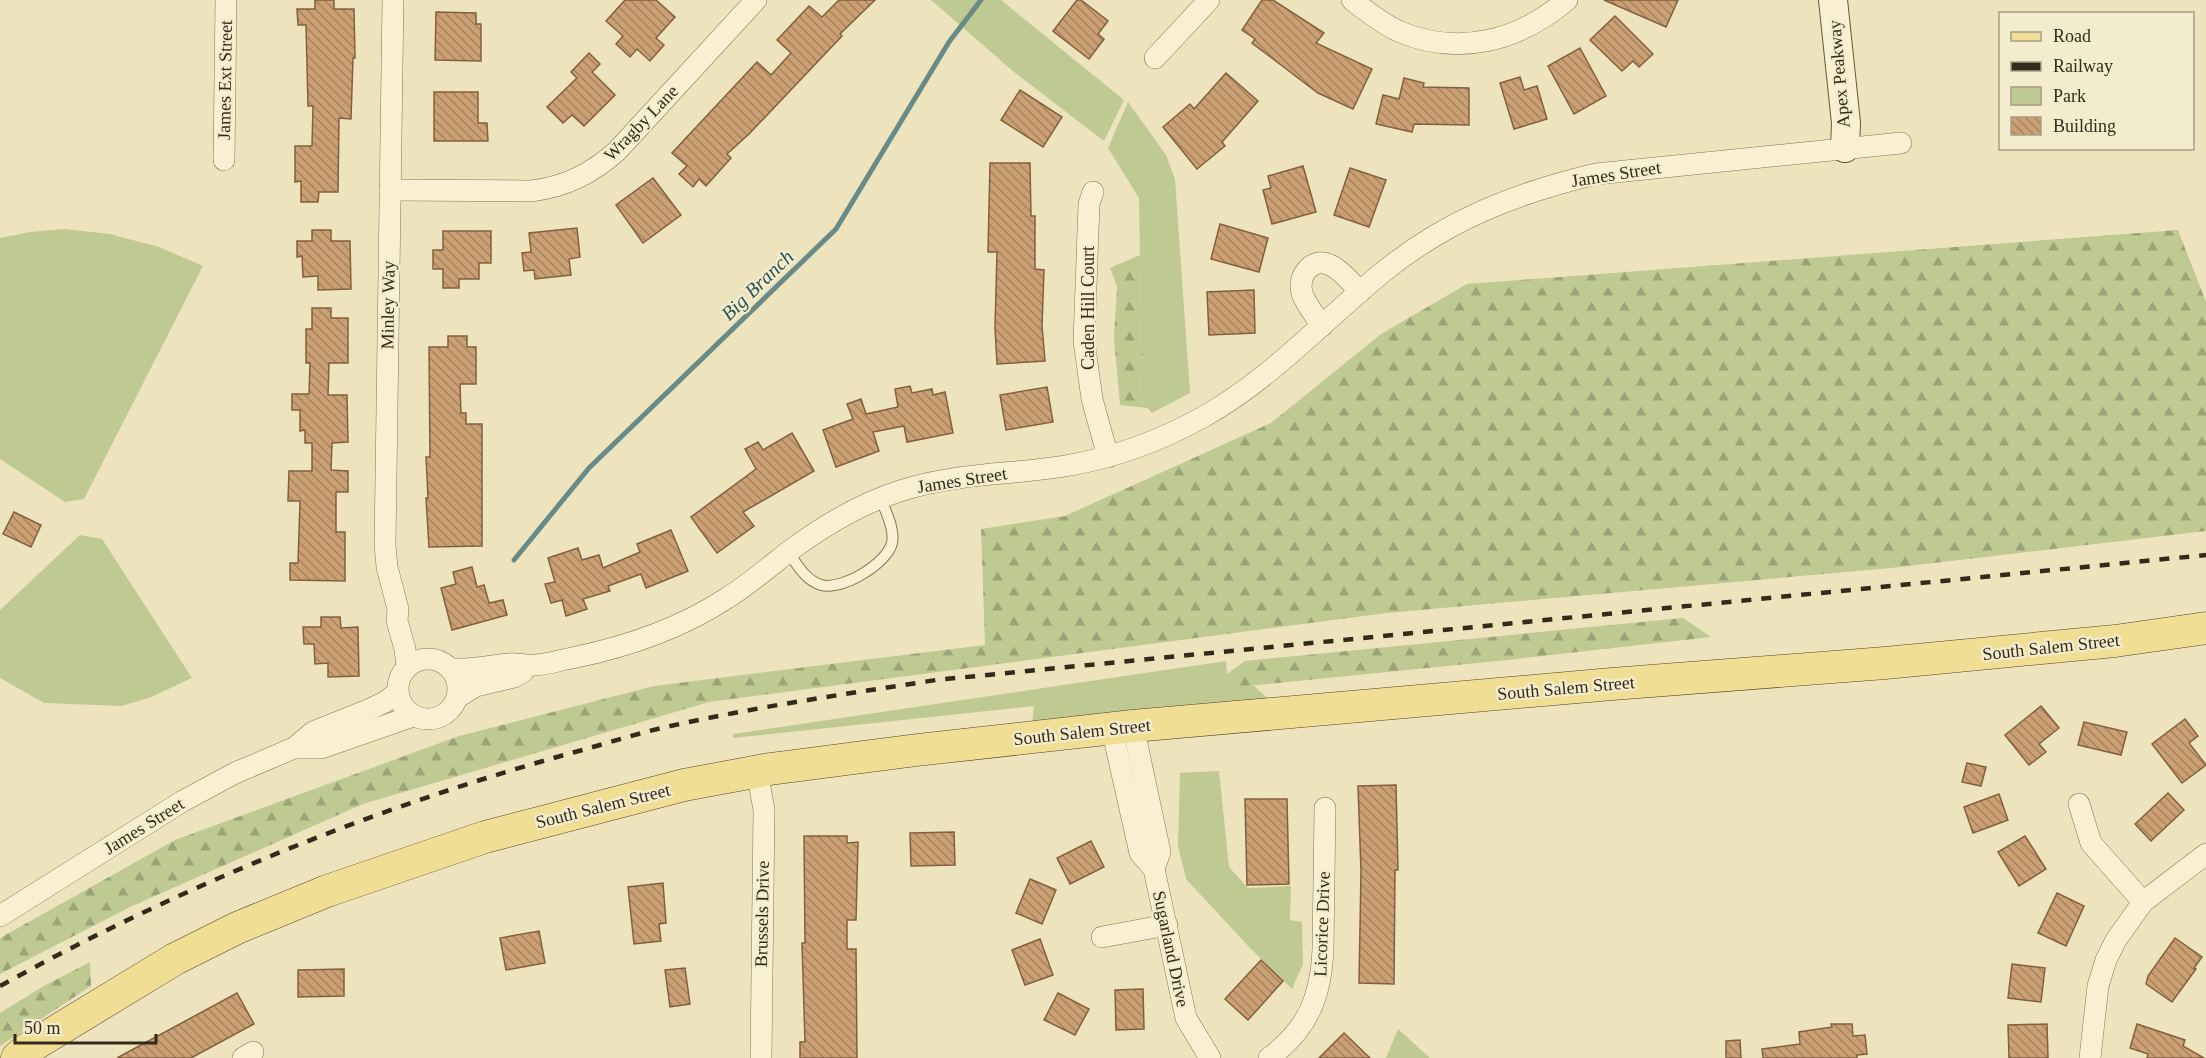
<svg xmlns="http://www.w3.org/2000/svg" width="2206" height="1058" viewBox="0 0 2206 1058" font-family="Georgia,serif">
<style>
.green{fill:#beca92}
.forest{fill:url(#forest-firs)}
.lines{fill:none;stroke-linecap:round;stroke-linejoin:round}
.stream{stroke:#698b87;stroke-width:5}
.building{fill:url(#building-back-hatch);stroke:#83603d;stroke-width:1.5}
.service-casing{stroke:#847457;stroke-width:12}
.minor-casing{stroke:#847457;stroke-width:22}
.secondary-casing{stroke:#66553a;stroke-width:30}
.primary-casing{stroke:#52422c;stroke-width:33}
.service{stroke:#f8f0d0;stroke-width:10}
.minor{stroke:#f8f0d0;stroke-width:21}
.secondary{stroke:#f8f0d0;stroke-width:28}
.primary{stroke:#f1de95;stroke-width:32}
.rail{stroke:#342a1c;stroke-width:4.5;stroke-dasharray:10 10;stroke-linecap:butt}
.labels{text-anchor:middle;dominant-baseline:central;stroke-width:4.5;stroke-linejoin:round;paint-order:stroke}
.street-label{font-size:18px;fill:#342a1c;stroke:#f4edcd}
.water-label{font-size:20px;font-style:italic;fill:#2b5254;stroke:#f4edcd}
</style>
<defs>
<pattern id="forest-firs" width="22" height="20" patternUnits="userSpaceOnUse" patternTransform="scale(1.5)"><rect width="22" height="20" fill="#beca92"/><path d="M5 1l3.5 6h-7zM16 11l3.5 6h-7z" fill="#9ba476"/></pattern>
<pattern id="building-back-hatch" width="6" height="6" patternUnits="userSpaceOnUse" patternTransform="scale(1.5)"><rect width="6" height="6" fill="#cba174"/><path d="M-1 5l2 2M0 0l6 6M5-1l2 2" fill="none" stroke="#a6835e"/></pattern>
</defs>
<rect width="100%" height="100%" fill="#ede4be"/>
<g class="green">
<polygon points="931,0 1001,0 1124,100 1104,141 1014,72"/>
<polygon points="1128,102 1166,155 1175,179 1190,393 1152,413 1138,398 1143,356 1140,335 1141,317 1139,198 1108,148"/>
<polygon points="64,229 110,234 159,247 203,266 84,499 65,502 0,459 0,238 30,232"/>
<polygon points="80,535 102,539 192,678 149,698 121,706 44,703 0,678 0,610"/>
<polygon points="1226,661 1228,686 1254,686 1273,703 1032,725 1034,706 733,738 733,734"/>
<polygon points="1219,771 1229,867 1248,888 1291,886 1290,920 1302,922 1303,964 1292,989 1250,948 1186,879 1178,846 1180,773"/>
<polygon points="1398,1029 1430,1058 1386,1058"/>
</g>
<g class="forest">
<polygon points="2178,230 2206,302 2206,531 1891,568 1387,613 709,702 363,804 130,907 0,974 0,938 175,840 459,736 654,686 985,645 981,529 1065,516 1271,423 1381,334 1467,284"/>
<polygon points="1140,255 1141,317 1140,335 1143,356 1138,398 1147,408 1120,405 1114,338 1117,286 1110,268"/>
<polygon points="1683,618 1711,637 1507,660 1248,686 1227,686 1227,674 1245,661"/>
<polygon points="90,962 91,986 0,1046 0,1013 42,987"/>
</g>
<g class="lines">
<polyline class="stream" points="514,560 589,468 836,229 949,42 981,0"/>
</g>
<g class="building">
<polygon points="315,0 334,0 334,9 354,9 355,58 353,58 351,119 339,118 338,192 319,192 318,202 301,202 301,181 295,182 295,146 312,146 313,106 308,106 306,25 298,25 297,9 315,9"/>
<polygon points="625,0 656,0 675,17 656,38 664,45 650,61 637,49 630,57 616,44 623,36 606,21"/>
<polygon points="839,0 875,0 840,34 842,36 749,134 727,154 731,158 706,186 699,179 693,187 679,174 687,166 672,153 757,62 771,75 791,53 777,40 809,6 822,17"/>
<polygon points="1077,0 1081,0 1108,21 1098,34 1104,39 1089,59 1053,31"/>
<polygon points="1262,0 1273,0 1324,33 1316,43 1372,69 1353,109 1318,93 1252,43 1255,39 1242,30"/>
<polygon points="1604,0 1678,0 1666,27"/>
<polygon points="436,12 476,13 476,24 481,24 481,61 435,60"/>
<polygon points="1615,16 1653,54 1639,67 1633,61 1622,71 1590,40"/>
<polygon points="1580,48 1606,96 1574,114 1548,66"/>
<polygon points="589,53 600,64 592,72 615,95 584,126 572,115 563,123 547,107 577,78 571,72"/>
<polygon points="1226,73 1258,101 1222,142 1225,146 1197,169 1163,127 1190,104 1194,109"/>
<polygon points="1520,77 1524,90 1537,86 1547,119 1514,129 1500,83"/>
<polygon points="1404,78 1424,83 1423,87 1469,88 1469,125 1414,124 1412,132 1376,124 1383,95 1399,99"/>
<polygon points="1020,90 1062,117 1043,147 1001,120"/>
<polygon points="434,92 478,92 478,123 487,123 488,141 434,141"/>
<polygon points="990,163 1030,163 1031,216 1035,216 1035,269 1044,270 1042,326 1045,361 997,364 995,328 997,252 988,252"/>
<polygon points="1303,166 1316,212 1272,224 1263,190 1271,188 1268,176"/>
<polygon points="1350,168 1386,180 1369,227 1334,215"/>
<polygon points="653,178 681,215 643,243 616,205"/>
<polygon points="1220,224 1268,238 1259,272 1211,259"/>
<polygon points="577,228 580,257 569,259 571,275 535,279 534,270 524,271 522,253 531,252 529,233"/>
<polygon points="312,230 331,230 331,241 350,241 351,289 318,290 318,276 303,277 302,256 297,257 297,241 312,241"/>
<polygon points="443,231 491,231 491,263 479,263 479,279 459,279 459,288 443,288 443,269 433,269 433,250 443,250"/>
<polygon points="1254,290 1255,333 1209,335 1207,292"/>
<polygon points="312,308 331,308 331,318 348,318 348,363 329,363 328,395 347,395 348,442 332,443 331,470 348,471 348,492 336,492 336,532 345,532 345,581 290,580 290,563 298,563 300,501 288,501 289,471 312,471 312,443 305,443 305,430 300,431 300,410 292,410 292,394 309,394 310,363 306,363 306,329 312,329"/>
<polygon points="448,336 467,336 467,347 476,347 476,384 460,384 461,413 466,413 466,424 482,424 482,546 429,547 426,498 428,498 426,457 430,457 429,347 448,347"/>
<polygon points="910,386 912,393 932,389 933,395 945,392 953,433 907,442 904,426 873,432 879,451 836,467 823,430 853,419 847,404 861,399 866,414 898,407 895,389"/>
<polygon points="1047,387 1053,422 1006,430 1000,395"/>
<polygon points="792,433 814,471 743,512 754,526 717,553 691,517 756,469 745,449 758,442 763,450"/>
<polygon points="14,512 41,525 31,547 3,534"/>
<polygon points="671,530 688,571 646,588 641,574 608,586 610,591 583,599 587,609 566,616 562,600 551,603 545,584 555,582 548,558 578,548 582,560 599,555 603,568 640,552 637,544"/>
<polygon points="472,567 477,587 484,585 489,603 503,600 507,615 452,630 441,588 456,584 453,572"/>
<polygon points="321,617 340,617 341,628 358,627 359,676 328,677 328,663 315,664 314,644 304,644 303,627 321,627"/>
<polygon points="2041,706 2059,728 2039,744 2046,752 2029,765 2005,735"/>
<polygon points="2185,719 2198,736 2189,743 2206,765 2182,783 2152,744"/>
<polygon points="2084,722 2127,732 2121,755 2078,745"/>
<polygon points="1967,763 1986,767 1981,786 1962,782"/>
<polygon points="1396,785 1398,870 1395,870 1394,984 1359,983 1361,871 1358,786"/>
<polygon points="2168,793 2184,810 2151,841 2135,824"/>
<polygon points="1999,794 2008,820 1973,833 1964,807"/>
<polygon points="1245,799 1287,799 1289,884 1247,885"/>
<polygon points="954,832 955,865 911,866 910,833"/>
<polygon points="804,836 847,836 847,843 858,842 856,920 847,920 847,949 856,949 857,1058 800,1058 800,1042 805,1042 802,943 805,943"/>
<polygon points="2025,836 2046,869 2019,886 1998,852"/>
<polygon points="1091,841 1104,867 1070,884 1057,858"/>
<polygon points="1030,879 1056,890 1042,924 1016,913"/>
<polygon points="663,883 666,923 659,924 661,941 634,944 628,887"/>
<polygon points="2057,893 2084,906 2066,946 2038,933"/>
<polygon points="539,931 545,963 506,970 500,938"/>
<polygon points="2175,938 2202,957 2194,968 2196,969 2172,1002 2146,984 2148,976"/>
<polygon points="1040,939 1053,975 1025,985 1012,950"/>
<polygon points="1261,960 1283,981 1248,1020 1225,999"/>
<polygon points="2012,964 2045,968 2041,1002 2008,998"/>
<polygon points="685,968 690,1004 670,1007 665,970"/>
<polygon points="344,969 344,996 298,997 298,970"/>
<polygon points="1143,989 1144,1029 1116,1030 1115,990"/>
<polygon points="237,993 254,1024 191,1058 117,1058"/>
<polygon points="1058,993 1089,1009 1075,1035 1044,1020"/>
<polygon points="1831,1024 1852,1024 1853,1036 1865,1035 1867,1054 1857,1055 1857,1058 1763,1058 1762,1049 1800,1044 1799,1032 1832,1027"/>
<polygon points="2047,1024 2048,1058 2009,1058 2008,1025"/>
<polygon points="2137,1024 2185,1040 2183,1046 2204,1058 2147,1058 2148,1054 2130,1048"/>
<polygon points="1344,1033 1370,1058 1319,1058"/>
<polygon points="1740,1040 1741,1058 1726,1058 1726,1041"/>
</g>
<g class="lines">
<defs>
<path id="service" d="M 788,552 C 797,564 805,580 821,585 C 841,591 887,564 892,543 C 895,529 885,511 881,498"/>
<g id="minor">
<polyline points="393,0 385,545 387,567 398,609 397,621 405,649 407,668"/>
<path d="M 1352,0 C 1366,11 1381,23 1398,31 C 1458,57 1519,41 1567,0"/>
<polyline points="1155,58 1209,0"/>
<polyline points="224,160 226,0"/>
<path d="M 390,190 L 531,191 C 565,187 591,174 617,151 L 756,0"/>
<polyline points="1093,192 1089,204 1084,341 1092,399 1108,457"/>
<path d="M 1322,326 C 1315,315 1306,305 1302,293 C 1300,285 1301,277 1307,270 C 1325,249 1348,279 1360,292"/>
<circle cx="428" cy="689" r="30"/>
<path d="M 451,669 C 471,670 489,666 509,664 C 517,663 526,666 534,665 C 546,665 560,660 572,658 C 626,647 680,629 727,598 C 748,585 768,568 788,552 C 823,526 859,504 900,491 C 954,473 1010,475 1065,466 C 1113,458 1160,441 1203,417 C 1271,379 1323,321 1383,272 C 1447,220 1516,193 1596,174 L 1901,143"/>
<polyline points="458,697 476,686 514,677 523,672"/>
<polyline points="1133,726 1160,852 1154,869"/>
<polyline points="1112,729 1140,853 1154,869 1186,1018 1210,1058"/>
<polyline points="294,748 321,748 413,716"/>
<polyline points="757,771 764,810 761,1058"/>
<polyline points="2079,804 2091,843 2143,902"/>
<polyline points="0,916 183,801 235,773 294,748 313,732 368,710 385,702 398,692"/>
<polyline points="1102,937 1167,925"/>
<polyline points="243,1058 253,1052"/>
<path d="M 1269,1058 C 1308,1029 1321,997 1323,949 L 1325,808"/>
<polyline points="2090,1058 2098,986 2106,960 2116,940 2143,902 2206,854"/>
</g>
<polyline id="secondary" points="1833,0 1846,123 1845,148"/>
<polyline id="primary" points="17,1058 27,1049 175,959 237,928 327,891 485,837 684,785 770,769 917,750 1133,726 1612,684 1885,663 2115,641 2206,628"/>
</defs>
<use href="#service" class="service-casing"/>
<use href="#minor" class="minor-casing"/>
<use href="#secondary" class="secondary-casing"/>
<use href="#primary" class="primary-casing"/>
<use href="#service" class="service"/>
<use href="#minor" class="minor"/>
<use href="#secondary" class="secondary"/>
<use href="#primary" class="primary"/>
<path class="rail" d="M 0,986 C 181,886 375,807 575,752 C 605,744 635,734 666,727 C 755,707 845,694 936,680 L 2206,555"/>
</g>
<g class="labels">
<g class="street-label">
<text transform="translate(1839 74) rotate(-95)">Apex Peakway</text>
<text transform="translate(225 80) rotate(-89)">James Ext Street</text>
<text transform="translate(641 123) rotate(-46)">Wragby Lane</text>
<text transform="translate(1616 174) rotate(-9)">James Street</text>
<text transform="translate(388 305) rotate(-89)">Minley Way</text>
<text transform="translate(1088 308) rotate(-90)">Caden Hill Court</text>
<text transform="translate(962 480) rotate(-9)">James Street</text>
<text transform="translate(2051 647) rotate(-6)">South Salem Street</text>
<text transform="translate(1566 688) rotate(-5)">South Salem Street</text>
<text transform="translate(1082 732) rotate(-6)">South Salem Street</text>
<text transform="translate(603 806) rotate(-14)">South Salem Street</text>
<text transform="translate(144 826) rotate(-32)">James Street</text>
<text transform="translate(762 914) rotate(-89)">Brussels Drive</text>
<text transform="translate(1322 924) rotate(-88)">Licorice Drive</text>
<text transform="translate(1171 949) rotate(78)">Sugarland Drive</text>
</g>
<g class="water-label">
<text transform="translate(757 285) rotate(-44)">Big Branch</text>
</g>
</g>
<rect x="1999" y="12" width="195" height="138" fill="#f4edcd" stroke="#a79f86" stroke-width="1.5"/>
<rect x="2011" y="32" width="30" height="9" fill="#f1de95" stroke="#a79f86" stroke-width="1.5"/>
<text x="2053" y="42" font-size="18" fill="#342a1c">Road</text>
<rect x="2011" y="62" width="30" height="9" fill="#342a1c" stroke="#a79f86" stroke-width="1.5"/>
<text x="2053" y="72" font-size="18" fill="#342a1c">Railway</text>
<rect x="2011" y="87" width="30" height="18" fill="#beca92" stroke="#a79f86" stroke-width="1.5"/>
<text x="2053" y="102" font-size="18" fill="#342a1c">Park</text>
<rect x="2011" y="117" width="30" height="18" fill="url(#building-back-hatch)" stroke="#a79f86" stroke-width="1.5"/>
<text x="2053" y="132" font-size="18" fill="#342a1c">Building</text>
<path d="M15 1034v9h141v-9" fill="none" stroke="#342a1c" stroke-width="3"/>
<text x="24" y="1034" font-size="18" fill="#342a1c" stroke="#f4edcd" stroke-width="4.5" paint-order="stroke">50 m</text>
</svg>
